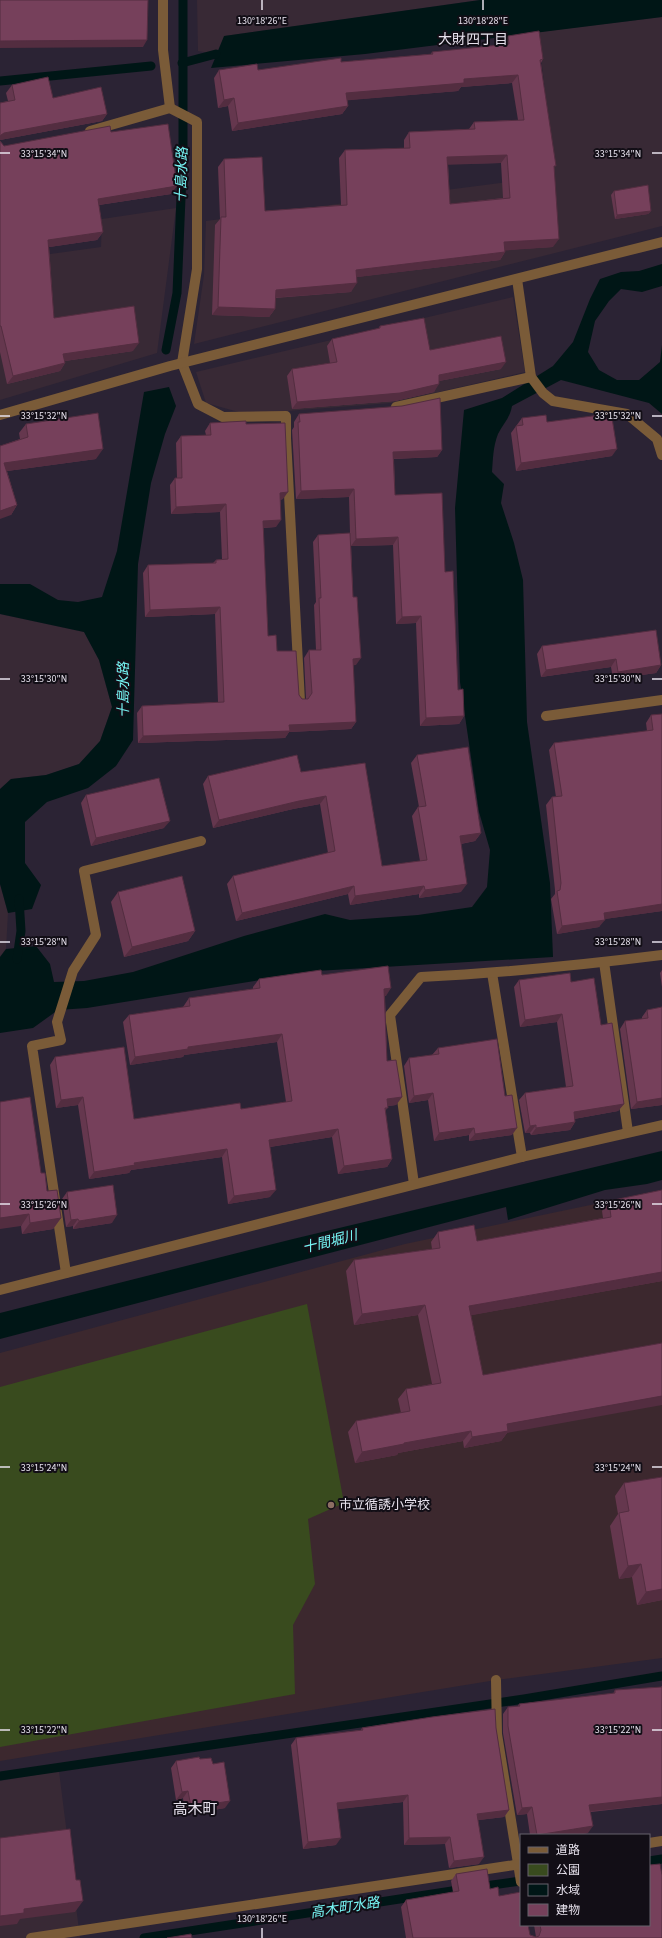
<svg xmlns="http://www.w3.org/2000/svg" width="662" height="1938" viewBox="0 0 662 1938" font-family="'Source Sans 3','Noto Sans JP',sans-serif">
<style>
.commercial{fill:#382935}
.education{fill:#3c282e}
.green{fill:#394b1e}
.water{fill:#001616}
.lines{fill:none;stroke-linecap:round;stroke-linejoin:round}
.stream{stroke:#001616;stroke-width:9}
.minor{stroke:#7a5b38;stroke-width:10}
.wall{fill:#65374e;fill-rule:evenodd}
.shaded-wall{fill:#532d40}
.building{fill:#76405b;stroke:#532d40;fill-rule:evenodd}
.ticks{fill:none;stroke:#e6e1ec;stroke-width:1.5}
.education-dot{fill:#8d6e63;stroke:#120e16;stroke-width:1.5}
.labels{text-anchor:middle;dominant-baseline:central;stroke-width:4;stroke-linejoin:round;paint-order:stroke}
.poi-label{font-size:13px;fill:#e6e1ec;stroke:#120e16;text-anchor:start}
.neighbourhood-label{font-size:14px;fill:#e6e1ec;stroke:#120e16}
.water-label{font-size:14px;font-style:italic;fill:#76f5f4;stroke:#120e16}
.quarter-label{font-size:15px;fill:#e6e1ec;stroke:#120e16}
.ticks-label{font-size:10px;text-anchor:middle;fill:#e6e1ec;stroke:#120e16;stroke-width:4;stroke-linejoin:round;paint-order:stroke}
</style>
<rect width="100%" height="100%" fill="#2b2334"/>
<g class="commercial">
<polygon points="197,0 480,0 225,36 216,54 198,51"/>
<polygon points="662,17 662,226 194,344 204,275 206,221 555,176 538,32"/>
<polygon points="176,208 157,353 0,400 0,261 101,247 102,219"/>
<polygon points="513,297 525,372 391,403 246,414 206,403 196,372"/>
<polygon points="0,614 84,632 99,660 112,707 100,741 79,764 46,775 11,779 0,789"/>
<polygon points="0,884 8,913 6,949 0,957"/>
<polygon points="59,1771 80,1938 0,1938 0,1781"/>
</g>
<polygon class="education" points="662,1190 662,1658 496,1680 0,1761 0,1353 405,1244"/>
<polygon class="green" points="307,1304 344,1503 308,1519 315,1584 293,1625 295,1694 0,1747 0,1387"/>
<g class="water">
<polygon points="480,0 662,0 662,17 365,54 211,68 224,36"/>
<path d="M 662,264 L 662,286 L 642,292 L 621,289 L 609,301 L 595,321 L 588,352 L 599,370 L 617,380 L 639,380 L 660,362 L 662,345 L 662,414 L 649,403 L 561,380 L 512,406 C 510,418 503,424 498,434 C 493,447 493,459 492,472 L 504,484 L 501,503 L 514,543 L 523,580 L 527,722 L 550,883 L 553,957 L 316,971 L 87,1008 L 58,1010 L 33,1028 L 0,1033 L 0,957 L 6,949 L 36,946 L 50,964 L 54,982 L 84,981 L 133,972 L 244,936 L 325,914 L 350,920 L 418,915 L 472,907 L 487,887 L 490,850 L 479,812 L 460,682 L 455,508 L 464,410 L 502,398 L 553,366 L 573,342 L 590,299 L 600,279 L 621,272 L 639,271 Z"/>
<polygon points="169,387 176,406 165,434 151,483 138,564 133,740 116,766 88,788 47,802 25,822 25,863 41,885 32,909 8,913 0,884 0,789 11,779 46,775 79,764 100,741 112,707 99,660 84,632 0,614 0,584 30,584 58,600 78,602 102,597 117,551 144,392"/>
<polygon points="662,1151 662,1180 647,1184 605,1190 508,1220 506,1207 0,1339 0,1313 293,1239"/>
</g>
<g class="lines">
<g class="stream">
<polyline points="182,63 216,54"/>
<polyline points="0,81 151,66"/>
<polyline points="166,350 177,293 183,150 183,0"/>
<polyline points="17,959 21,931 19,899"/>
<polyline points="0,1776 524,1699 662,1676"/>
<polyline points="649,1861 662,1859"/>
<polyline points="478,1887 521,1881"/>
<polyline points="144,1938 465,1889"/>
</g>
<g class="minor">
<polyline points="163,0 163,50 170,108"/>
<polyline points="90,131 170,108 197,122 197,269 182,363 198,404 223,417 286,416 286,438 300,701"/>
<polyline points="517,279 531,377 543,393 553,401 627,414 657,439 662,455"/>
<polyline points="396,407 531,377"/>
<polyline points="0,415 170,366 662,242"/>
<polyline points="546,716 662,700"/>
<polyline points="604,962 628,1132"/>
<polyline points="492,973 522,1157"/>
<path d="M 414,1184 L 390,1015 L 421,977 C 502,973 582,965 662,955"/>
<polyline points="66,1273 32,1046 61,1040 57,1022 73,971 96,935 84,871 201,841"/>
<polyline points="0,1290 522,1157 662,1125"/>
<polyline points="496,1680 497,1734 521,1882"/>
<polyline points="649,1843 662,1841"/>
<polyline points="31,1938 521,1864"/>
</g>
</g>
<g class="wall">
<path d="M 508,36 L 543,59 L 541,63 L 554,169 L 553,247 L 505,250 L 505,252 L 500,260 L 356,277 L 351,292 L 275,298 L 275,309 L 269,317 L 212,315 L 215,225 L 220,219 L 218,167 L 224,159 L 265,211 L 341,205 L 339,158 L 345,150 L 404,148 L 404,140 L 409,132 L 469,129 L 474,122 L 518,120 L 512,83 L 461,87 L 458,91 L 347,100 L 348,106 L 342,114 L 232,131 L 228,106 L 218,108 L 214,78 L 219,70 L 258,70 L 341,62 L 431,54 L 432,52 L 503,45 L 503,44 ZM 501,163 L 503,198 L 450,204 L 448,164 Z"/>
<polygon points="12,85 53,98 107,114 102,121 0,140 0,103 8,101 6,93"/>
<polygon points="111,132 171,194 99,205 103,232 97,240 49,247 54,318 133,351 65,361 65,363 60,371 7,384 0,352 0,141 4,146"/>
<polygon points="614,191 651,211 648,214 615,219 611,195"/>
<polygon points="380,326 430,350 501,369 439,381 434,392 395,401 292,409 287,376 292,369 330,363 327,346 332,339 378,329"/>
<polygon points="299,414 442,450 437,457 394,459 395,495 445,572 458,690 464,716 459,724 420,726 416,623 396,624 393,545 351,546 356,665 353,665 356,722 351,729 289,732 285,738 138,743 137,713 142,706 218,702 215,614 145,617 143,573 148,565 213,563 216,560 222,559 220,512 171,514 170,485 175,478 177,478 176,443 181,436 206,435 205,431 210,423 246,424 283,499 280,500 276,527 263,528 268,636 277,651 299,695 302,699 306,699 304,658 309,650 316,650 314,605 316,602 313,542 318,535 350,533 349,497 296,499 292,430 294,427 294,422"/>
<polygon points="522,418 547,422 601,420 612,456 516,471 511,433"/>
<polygon points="26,424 96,459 7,471 17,505 11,515 0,446 20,439 19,433"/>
<polygon points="542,646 661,665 656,673 613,679 611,667 541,677 537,654"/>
<polygon points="662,714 662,911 604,919 599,927 557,934 551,899 555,894 555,890 546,805 552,797 556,797 549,750 554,743 647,731 646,723 651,715"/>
<polygon points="417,755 481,833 475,841 461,844 461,892 419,898 419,894 350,905 348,894 236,921 227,884 233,876 328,853 320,804 293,809 213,828 203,784 208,776 301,772 365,763 382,866 420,861 412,816 418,807 419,807 411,763"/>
<polygon points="86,795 164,828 91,846 81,803"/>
<polygon points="118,892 195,931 188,941 124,957 111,902"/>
<polygon points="662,970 662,987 660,973"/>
<polygon points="322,975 386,996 385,996 387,1061 402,1097 396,1105 388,1106 385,1112 392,1159 387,1167 338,1174 332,1137 270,1147 270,1197 228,1204 222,1157 131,1170 129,1173 89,1179 78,1105 56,1108 50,1065 55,1057 134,1119 241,1109 286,1102 277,1042 184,1055 183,1057 130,1065 123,1022 129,1015 183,1007 189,998 253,989 253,987 259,979"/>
<polygon points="519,980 571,982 601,1025 624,1104 618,1111 574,1119 575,1122 570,1130 531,1135 530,1133 525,1133 519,1100 525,1093 566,1087 557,1022 520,1027 514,987"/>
<polygon points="662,1007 662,1105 631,1109 620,1029 625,1021 642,1019 642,1017 647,1010"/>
<polygon points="438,1048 505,1096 512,1135 469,1141 469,1135 434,1141 428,1100 409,1103 404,1066 409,1058 432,1055"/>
<polygon points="41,1173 47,1191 61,1218 53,1229 22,1234 21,1226"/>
<polygon points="662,1190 662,1281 471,1315 483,1375 507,1433 501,1441 464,1448 463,1441 398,1453 397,1455 355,1463 348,1432 356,1421 401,1413 398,1399 406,1389 432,1384 418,1315 354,1325 346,1271 354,1260 432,1249 431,1242 438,1232 477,1241 603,1218 602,1211 609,1201"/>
<polygon points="67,1192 112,1223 73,1229 73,1226 66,1227 62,1199"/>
<polygon points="624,1483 662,1600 637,1605 632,1577 619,1579 610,1526 618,1514 615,1496"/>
<polygon points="662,1686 662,1804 591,1812 588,1833 575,1835 530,1835 527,1814 517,1815 503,1733 503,1714 508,1707 518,1706 519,1704 613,1694 615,1690 661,1687"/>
<polygon points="362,1728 496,1728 509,1810 504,1817 478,1820 479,1864 449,1868 445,1844 404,1845 403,1802 337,1809 336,1845 303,1849 291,1745 296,1738 361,1730"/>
<polygon points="200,1759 213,1764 225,1808 185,1815 183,1798 176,1800 171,1768 176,1761"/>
<polygon points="456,1874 490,1889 499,1896 530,1935 536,1937 534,1925 649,1925 662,1938 406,1938 401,1907 406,1900 453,1892 451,1881"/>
</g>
<g class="shaded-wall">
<polygon points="147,40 143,47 0,48 0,41"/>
<polygon points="518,75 512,83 461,87 458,91 340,101 346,93 464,79"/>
<polygon points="234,98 228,106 218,108 224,100"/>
<polygon points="348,106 342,114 232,131 238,123"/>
<polygon points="107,114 102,121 0,140 0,136 1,135 4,133"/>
<polygon points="507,155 501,163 442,165 447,157"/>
<polygon points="177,186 171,194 92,206 98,199"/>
<polygon points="651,211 648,214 615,219 617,215"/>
<polygon points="103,232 97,240 43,248 48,240"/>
<polygon points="559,239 553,247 499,251 504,242"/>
<polygon points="505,252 500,260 350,278 356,270"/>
<polygon points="357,283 351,292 270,298 276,290"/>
<polygon points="218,307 275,309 269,317 212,315"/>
<polygon points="139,343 133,351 58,362 63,354"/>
<polygon points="506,362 501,369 434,382 439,375"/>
<polygon points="65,363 60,371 7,384 13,376"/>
<polygon points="439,384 434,392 395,401 292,409 297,402"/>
<polygon points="103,449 96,459 0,472 4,463"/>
<polygon points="617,449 612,456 516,471 521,463"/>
<polygon points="442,450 437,457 388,459 393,452"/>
<polygon points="354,489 349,497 296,499 301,491"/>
<polygon points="288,492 283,499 275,500 280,493"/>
<polygon points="226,504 220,512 171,514 176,507"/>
<polygon points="17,505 11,515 0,519 0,511"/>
<polygon points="281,520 276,527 258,528 263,521"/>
<polygon points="398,537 393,545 351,546 356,539"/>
<polygon points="220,607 215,614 145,617 150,610"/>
<polygon points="421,616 416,623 396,624 402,617"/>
<polygon points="361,658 356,665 348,666 353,659"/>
<polygon points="616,659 611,667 541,677 546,670"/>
<polygon points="661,665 656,673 613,679 618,672"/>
<polygon points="464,716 459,724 420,726 426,718"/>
<polygon points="356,722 351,729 289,732 285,738 138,743 143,736 289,725"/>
<polygon points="326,796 320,804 293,809 213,828 219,820 299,801"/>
<polygon points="170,821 164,828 91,846 96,838"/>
<polygon points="481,833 475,841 454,845 460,836"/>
<polygon points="467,884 461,892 419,898 425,890"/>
<polygon points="354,886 348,894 236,921 242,913"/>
<polygon points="424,886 419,894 350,905 355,896"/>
<polygon points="662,904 662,911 598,920 604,913"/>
<polygon points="605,920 599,927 557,934 562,926"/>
<polygon points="195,931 188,941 124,957 132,947"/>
<polygon points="391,988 386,996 379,997 384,989"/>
<polygon points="562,1014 557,1022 520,1027 525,1020"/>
<polygon points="282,1034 277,1042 184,1055 183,1057 130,1065 135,1057 188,1047"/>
<polygon points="433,1093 428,1100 409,1103 414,1096"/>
<polygon points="83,1097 78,1105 56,1108 61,1100"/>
<polygon points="402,1097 396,1105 382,1107 387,1099"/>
<polygon points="662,1098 662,1105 631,1109 637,1102"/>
<polygon points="624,1104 618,1111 568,1120 574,1112"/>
<polygon points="575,1122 570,1130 531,1135 536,1128"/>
<polygon points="536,1125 530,1133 525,1133 530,1126"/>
<polygon points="474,1128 469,1135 434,1141 439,1133"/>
<polygon points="517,1128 512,1135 469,1141 475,1134"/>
<polygon points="338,1129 332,1137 263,1148 269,1140"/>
<polygon points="227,1149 222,1157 131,1170 129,1173 89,1179 94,1172 134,1163"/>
<polygon points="392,1159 387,1167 338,1174 344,1166"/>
<polygon points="276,1190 270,1197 228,1204 234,1196"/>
<polygon points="29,1214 21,1226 0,1229 0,1218"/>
<polygon points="117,1215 112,1223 73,1229 79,1221"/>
<polygon points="61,1218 53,1229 22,1234 30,1223"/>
<polygon points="78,1219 73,1226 66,1227 71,1220"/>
<polygon points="662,1272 662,1281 462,1317 469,1306"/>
<polygon points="425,1305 418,1315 354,1325 362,1314"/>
<polygon points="662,1396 662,1405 507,1433 501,1441 464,1448 472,1437 507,1424"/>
<polygon points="471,1431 463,1441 398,1453 397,1455 355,1463 362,1452 404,1443"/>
<polygon points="641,1564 632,1577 619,1579 628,1566"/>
<polygon points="662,1589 662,1600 637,1605 646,1592"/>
<polygon points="188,1791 183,1798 176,1800 182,1792"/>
<polygon points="408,1795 403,1802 332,1810 337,1803"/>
<polygon points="662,1797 662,1804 584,1812 589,1805"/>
<polygon points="230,1801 225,1808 185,1815 191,1807"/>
<polygon points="532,1807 527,1814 517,1815 522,1808"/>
<polygon points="509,1810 504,1817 472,1821 477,1814"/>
<polygon points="593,1826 588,1833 575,1835 537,1835"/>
<polygon points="450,1837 445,1844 404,1845 409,1838"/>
<polygon points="341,1838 336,1845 303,1849 308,1842"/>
<polygon points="484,1857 479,1864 449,1868 454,1861"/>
<polygon points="83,1901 75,1912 20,1919 17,1924 0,1926 0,1916 24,1909"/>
</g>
<g class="building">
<polygon points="0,0 148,0 147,40 0,41"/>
<path d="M 539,31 L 543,59 L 540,60 L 556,166 L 554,166 L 559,239 L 504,242 L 505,252 L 356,270 L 357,283 L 276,290 L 275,309 L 218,307 L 221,217 L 226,217 L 224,159 L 262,157 L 265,211 L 347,205 L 345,150 L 410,148 L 409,132 L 475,129 L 474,122 L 524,120 L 518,75 L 464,79 L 464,83 L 346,93 L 348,106 L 238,123 L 234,98 L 224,100 L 219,70 L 257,64 L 258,70 L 341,58 L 341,62 L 433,54 L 432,52 L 509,44 L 508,36 ZM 507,155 L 510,198 L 450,204 L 447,157 Z"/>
<polygon points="48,77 53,98 101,87 107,114 4,133 1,135 0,137 0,103 15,100 12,85"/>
<polygon points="168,124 177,186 98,199 103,232 48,240 54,318 134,306 139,343 63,354 65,363 13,376 1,326 0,326 0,141 4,146 110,126 111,132"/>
<polygon points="648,185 651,211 617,215 614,191"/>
<polygon points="424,318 430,350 501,336 506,362 439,375 439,384 400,393 297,402 292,369 337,362 332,339 380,328 380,326"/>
<polygon points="440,398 442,450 393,452 395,495 442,493 445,572 453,571 458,690 463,689 464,716 426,718 421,616 402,617 398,537 356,539 354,489 301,491 298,422 300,422 299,414 402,406"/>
<polygon points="98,413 103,449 4,463 17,505 0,511 0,446 28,437 26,424"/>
<polygon points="546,415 547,422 600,415 601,420 612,418 617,449 521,463 516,426 523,425 522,418"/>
<polygon points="246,421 246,424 285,423 288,492 280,493 281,520 263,521 268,636 276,635 277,651 296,651 299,695 302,699 308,699 312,693 309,650 321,650 319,598 321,598 318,535 350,533 353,597 357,597 361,658 353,659 356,722 289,725 290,731 143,736 142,706 224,702 220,607 150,610 148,565 216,563 216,560 228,559 226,504 176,507 175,478 182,478 181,436 211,435 210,423"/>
<polygon points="656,630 661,665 618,672 616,659 546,670 542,646"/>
<polygon points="662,714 662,904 604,913 605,920 562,926 557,891 560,890 561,883 552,797 562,796 554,743 653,730 651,715"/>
<polygon points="468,747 481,833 460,836 467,884 425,890 424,886 355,896 354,886 242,913 233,876 335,851 326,796 299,801 219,820 208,776 297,755 301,772 365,763 382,866 427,860 418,807 426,806 417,755"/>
<polygon points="159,778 170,821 96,838 86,795"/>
<polygon points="182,876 195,931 132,947 118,892"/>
<polygon points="388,966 391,988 384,989 387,1061 396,1060 402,1097 387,1099 388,1108 385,1108 392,1159 344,1166 338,1129 269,1140 276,1190 234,1196 227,1149 134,1163 135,1165 94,1172 83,1097 61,1100 55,1057 124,1047 134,1119 240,1103 241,1109 292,1101 282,1034 188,1047 188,1049 135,1057 129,1015 190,1006 189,998 260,988 259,979 321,970 322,975"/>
<polygon points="570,973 571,982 594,978 601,1025 612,1023 624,1104 574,1112 575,1122 536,1128 536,1125 530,1126 525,1093 573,1086 562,1014 525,1020 519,980"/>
<polygon points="662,1007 662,1098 637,1102 625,1021 648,1018 647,1010"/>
<polygon points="497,1039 505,1096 512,1095 517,1128 475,1134 474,1128 439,1133 433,1093 414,1096 409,1058 439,1054 438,1048"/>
<polygon points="30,1097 41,1173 45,1173 47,1191 57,1190 61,1218 30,1223 29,1214 0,1218 0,1102"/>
<polygon points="113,1185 117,1215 79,1221 78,1219 71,1220 67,1192"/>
<polygon points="662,1190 662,1272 469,1306 483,1375 662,1343 662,1396 507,1424 508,1431 472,1437 471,1431 404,1443 404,1444 362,1452 356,1421 410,1411 406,1389 441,1383 425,1305 362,1314 354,1260 440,1248 438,1232 474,1225 477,1241 611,1217 609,1201"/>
<polygon points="662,1477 662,1589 646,1592 641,1564 628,1566 619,1513 629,1511 624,1483"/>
<polygon points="662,1687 662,1797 589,1805 593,1826 537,1835 532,1807 522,1808 508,1726 508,1707 520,1706 519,1704 615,1693 615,1690"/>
<polygon points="495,1709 496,1728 509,1810 477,1814 484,1857 454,1861 450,1837 409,1838 408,1795 337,1803 341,1838 308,1842 296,1738 363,1730 362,1728 432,1717"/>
<polygon points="199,1757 200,1759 211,1758 213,1764 224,1762 230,1801 191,1807 188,1791 182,1792 176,1761"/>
<polygon points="70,1829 76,1880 80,1880 83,1901 24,1909 24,1913 0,1916 0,1838"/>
<polygon points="660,1864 662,1875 662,1938 413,1938 406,1900 459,1891 456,1874 487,1869 490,1889 498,1887 499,1896 521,1892 521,1925 528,1925 530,1935 536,1937 539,1936 541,1930 540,1925 649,1925 649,1865"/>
<polygon points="191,1934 192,1938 167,1938"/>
</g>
<path class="ticks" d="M 262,0 L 262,10M 483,0 L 483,10M 0,153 L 10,153M 652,153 L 662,153M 0,416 L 10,416M 652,416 L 662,416M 0,679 L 10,679M 652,679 L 662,679M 0,942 L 10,942M 652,942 L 662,942M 0,1204 L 10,1204M 652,1204 L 662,1204M 0,1467 L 10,1467M 652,1467 L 662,1467M 0,1730 L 10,1730M 652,1730 L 662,1730M 262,1928 L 262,1938"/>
<circle class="education-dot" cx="331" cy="1505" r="4"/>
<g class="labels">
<g class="poi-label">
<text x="339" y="1505">市立循誘小学校</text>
</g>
<g class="neighbourhood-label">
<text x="473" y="40">大財四丁目</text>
</g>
<g class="water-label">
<text transform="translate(182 175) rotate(-88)">十島水路</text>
<text transform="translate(124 690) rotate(-90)">十島水路</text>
<text transform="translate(330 1242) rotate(-14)">十間堀川</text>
<text transform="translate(345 1908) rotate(-9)">高木町水路</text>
</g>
<g class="quarter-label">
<text x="195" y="1809">高木町</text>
</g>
</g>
<g class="ticks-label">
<text x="262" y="24">130°18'26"E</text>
<text x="483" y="24">130°18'28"E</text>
<text x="44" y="157">33°15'34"N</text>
<text x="618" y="157">33°15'34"N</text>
<text x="44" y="419">33°15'32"N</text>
<text x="618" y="419">33°15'32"N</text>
<text x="44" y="682">33°15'30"N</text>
<text x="618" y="682">33°15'30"N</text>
<text x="44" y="945">33°15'28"N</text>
<text x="618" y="945">33°15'28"N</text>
<text x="44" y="1208">33°15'26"N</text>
<text x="618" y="1208">33°15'26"N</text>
<text x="44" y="1471">33°15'24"N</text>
<text x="618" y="1471">33°15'24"N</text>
<text x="44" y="1733">33°15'22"N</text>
<text x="618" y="1733">33°15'22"N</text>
<text x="262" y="1922">130°18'26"E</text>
</g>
<rect x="520" y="1834" width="130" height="92" fill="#120e16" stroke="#67626c"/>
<rect x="528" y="1847" width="20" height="6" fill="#7a5b38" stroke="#67626c"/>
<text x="556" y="1854" font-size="12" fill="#e6e1ec">道路</text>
<rect x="528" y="1864" width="20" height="12" fill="#394b1e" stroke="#67626c"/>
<text x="556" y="1874" font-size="12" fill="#e6e1ec">公園</text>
<rect x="528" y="1884" width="20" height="12" fill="#001616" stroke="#67626c"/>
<text x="556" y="1894" font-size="12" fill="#e6e1ec">水域</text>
<rect x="528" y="1904" width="20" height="12" fill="#76405b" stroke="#67626c"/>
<text x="556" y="1914" font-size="12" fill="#e6e1ec">建物</text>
</svg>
